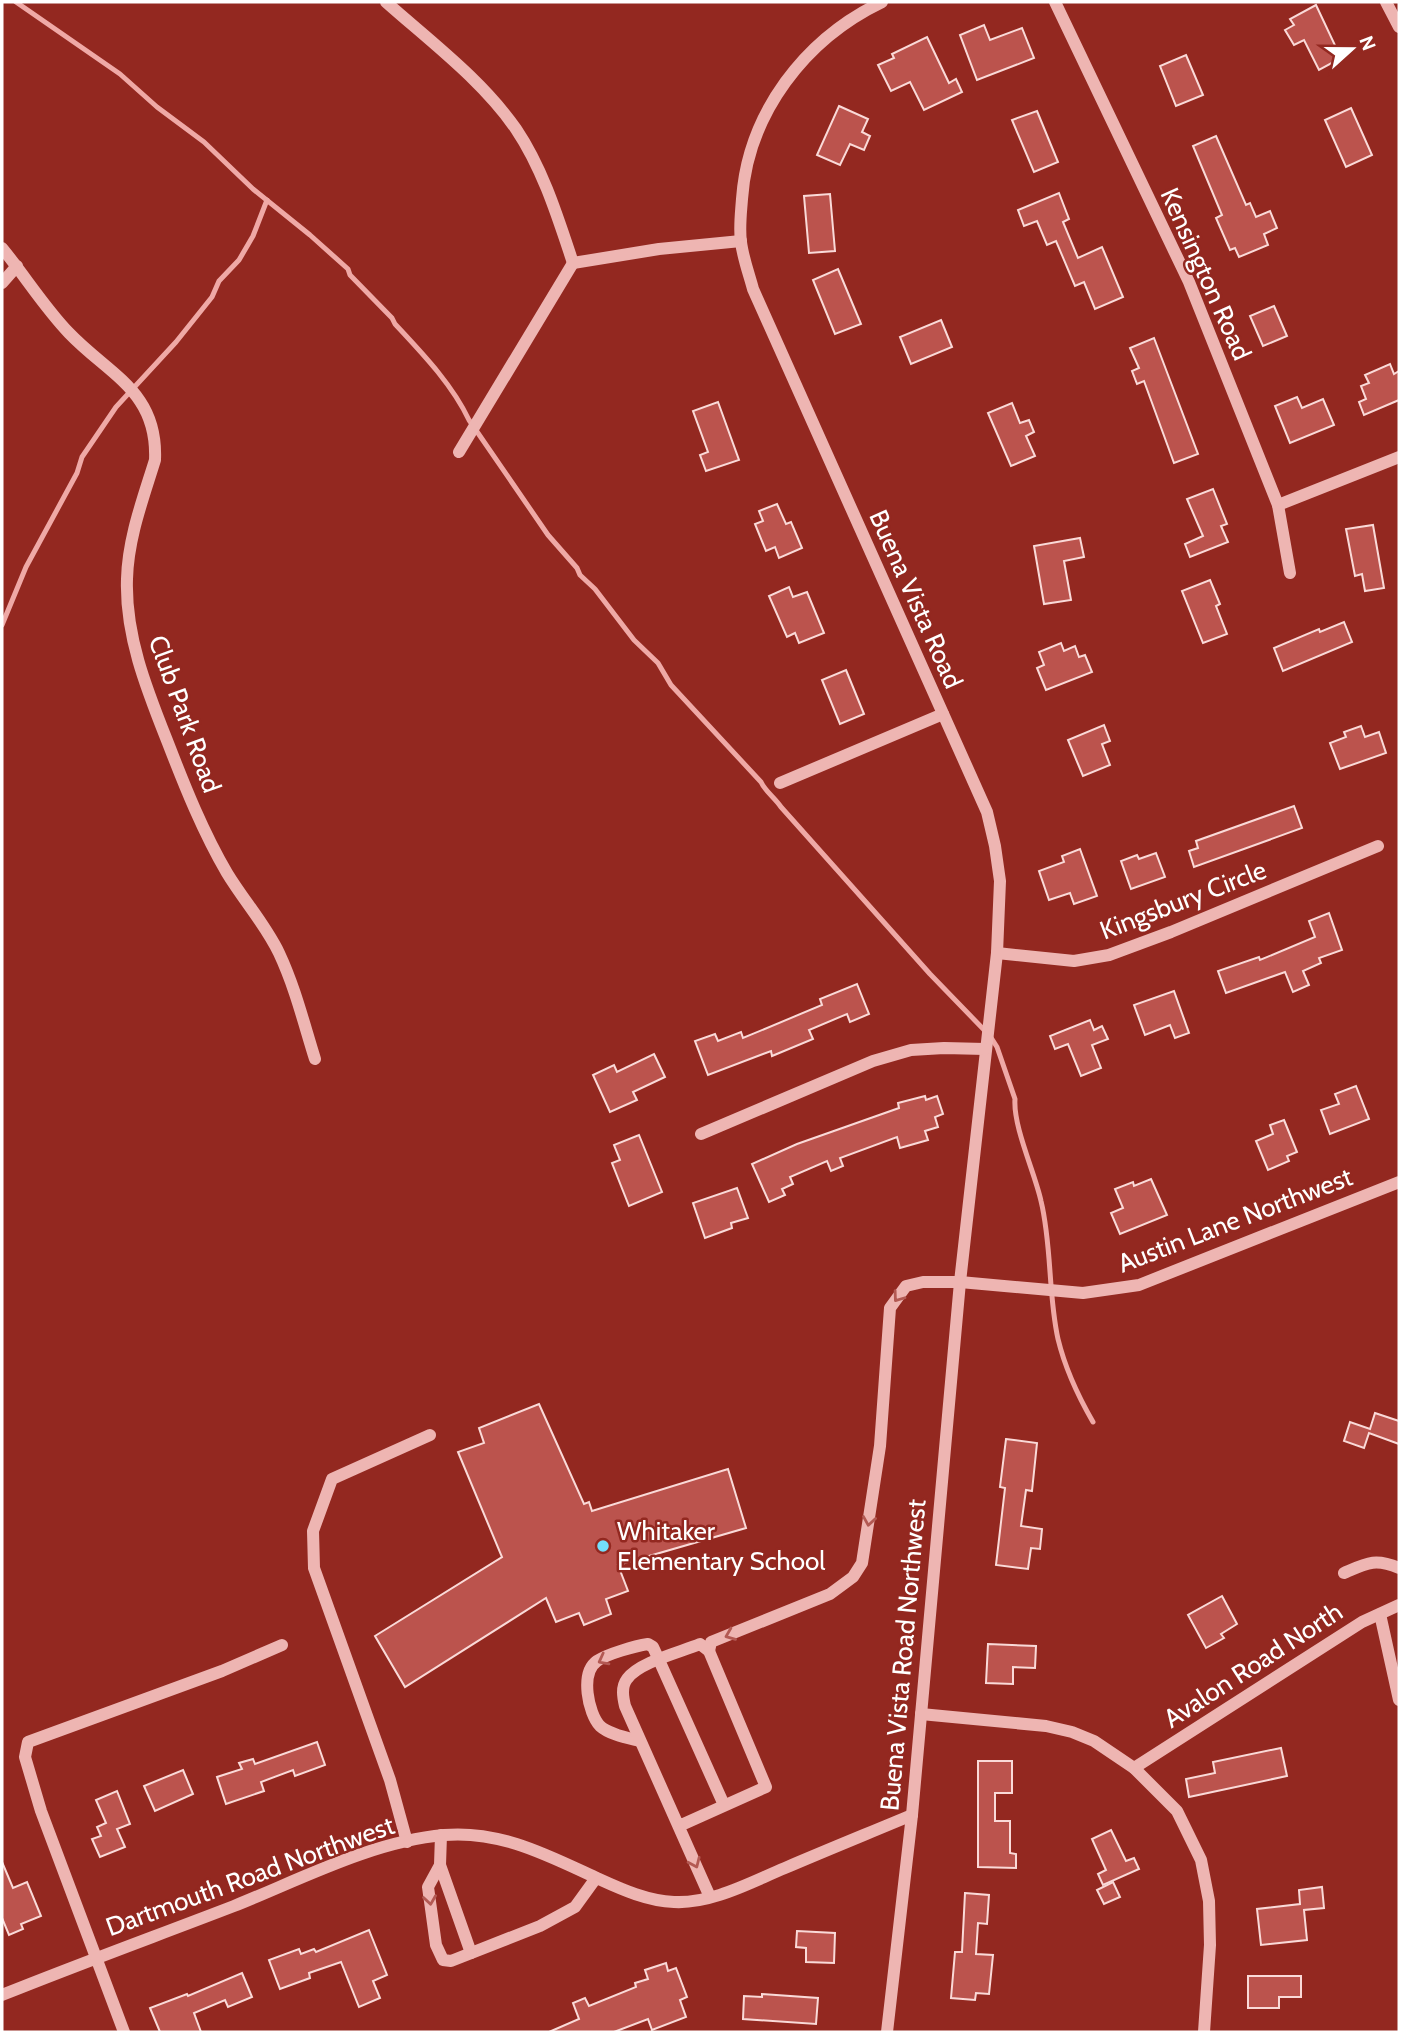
<svg xmlns="http://www.w3.org/2000/svg" width="1401" height="2034" viewBox="0 0 1401 2034" font-family="Cabin,sans-serif">
<style>
.lines{fill:none;stroke-linecap:round;stroke-linejoin:round}
.stream{stroke:#efa9a6;stroke-width:5}
.building{fill:#bb534d;stroke:#fadad8;stroke-width:2}
.minor{stroke:#eeb5b2;stroke-width:12}
.oneway{stroke:#b35953}
.poi-dot{fill:#73defb;stroke:#932820;stroke-width:2.5}
.labels{text-anchor:middle;dominant-baseline:central;stroke-width:5;stroke-linejoin:round;paint-order:stroke}
.street-label{font-size:26px;fill:#fff;stroke:#932820}
.poi-label{font-size:26px;fill:#fff;stroke:#932820;text-anchor:start}
</style>
<rect width="100%" height="100%" fill="#932820"/>
<g class="lines">
<g class="stream">
<path d="M 16,2 L 120,74 L 157,107 L 204,142 L 253,189 L 310,235 L 348,269 L 350,275 L 392,318 L 395,324 C 422,353 452,384 469,420 L 548,535 L 577,568 L 580,575 L 595,589 L 634,640 L 658,663 L 671,685 L 761,782 C 765,791 775,798 781,807 L 930,974 L 990,1036 L 997,1047 L 1015,1099 C 1013,1127 1035,1173 1041,1201 C 1052,1246 1048,1294 1058,1339 C 1065,1368 1078,1396 1093,1422"/>
<polyline points="2,625 26,567 77,473 82,457 116,407 176,342 212,297 219,281 239,260 253,236 267,200"/>
</g>
</g>
<g class="building">
<polygon points="1316,5 1341,58 1319,70 1304,40 1294,45 1285,30 1294,25 1290,19"/>
<polygon points="984,25 990,40 1022,28 1034,58 977,80 960,35"/>
<polygon points="927,37 949,83 956,79 962,92 924,110 910,82 891,91 878,65 894,58 892,54"/>
<polygon points="1186,55 1203,95 1176,106 1160,66"/>
<polygon points="839,106 868,119 862,132 870,136 864,150 850,144 840,165 817,155"/>
<polygon points="1351,108 1372,155 1346,167 1325,120"/>
<polygon points="1037,111 1058,162 1034,172 1012,120"/>
<polygon points="1216,136 1246,205 1250,203 1256,217 1270,211 1277,228 1264,234 1268,245 1239,257 1235,248 1230,250 1216,218 1222,215 1193,146"/>
<polygon points="1059,193 1069,219 1063,222 1078,258 1102,247 1123,297 1095,309 1084,282 1075,286 1056,241 1047,245 1037,221 1024,226 1018,210"/>
<polygon points="830,194 835,251 809,253 804,196"/>
<polygon points="838,269 861,324 835,334 813,280"/>
<polygon points="1274,306 1287,336 1263,346 1250,316"/>
<polygon points="941,320 952,347 911,364 900,337"/>
<polygon points="1154,338 1198,454 1174,463 1144,381 1137,384 1132,371 1139,368 1130,348"/>
<polygon points="1390,364 1394,374 1399,371 1399,400 1364,415 1359,402 1366,399 1361,386 1369,383 1365,375"/>
<polygon points="1297,397 1302,408 1323,399 1334,425 1290,443 1275,406"/>
<polygon points="718,402 739,460 706,471 700,455 708,452 693,411"/>
<polygon points="1012,403 1020,423 1029,420 1034,432 1026,436 1035,456 1011,466 988,413"/>
<polygon points="1213,489 1227,524 1221,526 1228,542 1190,557 1185,544 1203,536 1187,499"/>
<polygon points="777,504 786,524 791,522 802,548 779,558 775,547 766,551 755,524 763,521 759,511"/>
<polygon points="1373,525 1384,588 1365,591 1362,574 1355,576 1346,529"/>
<polygon points="1080,538 1084,557 1064,561 1071,600 1044,604 1034,546"/>
<polygon points="1210,580 1220,604 1216,606 1227,634 1203,643 1182,591"/>
<polygon points="789,587 793,597 807,592 824,633 799,643 795,633 787,637 769,596"/>
<polygon points="1344,622 1352,642 1283,671 1274,648 1319,629 1320,632"/>
<polygon points="1061,643 1064,651 1075,646 1079,657 1085,655 1092,672 1046,690 1037,668 1044,665 1039,652"/>
<polygon points="846,670 864,714 840,724 822,680"/>
<polygon points="1104,725 1110,741 1102,744 1110,765 1083,776 1068,740"/>
<polygon points="1361,726 1365,737 1379,732 1386,753 1340,769 1330,743 1346,737 1344,732"/>
<polygon points="1294,806 1302,828 1194,867 1189,851 1198,848 1196,841"/>
<polygon points="1080,849 1097,896 1074,904 1070,893 1049,900 1039,871 1064,862 1062,856"/>
<polygon points="1156,853 1165,877 1131,889 1121,861 1137,855 1139,859"/>
<polygon points="1329,913 1342,950 1319,958 1321,963 1303,971 1309,985 1293,992 1285,972 1226,993 1218,971 1259,957 1260,960 1315,937 1309,921"/>
<polygon points="857,984 869,1014 850,1022 847,1014 809,1030 813,1039 772,1056 771,1051 708,1075 695,1041 715,1034 718,1041 741,1032 743,1038 822,1005 820,999"/>
<polygon points="1174,991 1189,1033 1175,1038 1170,1025 1145,1035 1134,1005"/>
<polygon points="1090,1020 1094,1030 1102,1026 1108,1039 1092,1045 1101,1068 1081,1076 1068,1044 1055,1049 1050,1036"/>
<polygon points="654,1054 665,1077 633,1092 637,1100 610,1112 593,1075 614,1065 617,1072"/>
<polygon points="1356,1086 1369,1119 1330,1134 1321,1110 1339,1104 1335,1094"/>
<polygon points="925,1096 926,1100 937,1096 943,1114 935,1117 938,1127 925,1131 928,1140 900,1148 897,1137 840,1158 843,1166 831,1171 827,1161 790,1177 793,1184 782,1189 785,1195 769,1202 752,1164 797,1144 899,1108 898,1103"/>
<polygon points="1284,1120 1297,1152 1287,1156 1289,1161 1268,1170 1256,1141 1273,1134 1270,1125"/>
<polygon points="639,1135 662,1192 629,1206 612,1163 620,1160 614,1145"/>
<polygon points="1151,1179 1167,1215 1120,1234 1111,1213 1123,1208 1115,1189 1133,1182 1134,1186"/>
<polygon points="737,1188 748,1218 731,1223 732,1228 705,1238 693,1203"/>
<polygon points="539,1404 584,1504 589,1502 592,1511 728,1469 746,1528 618,1565 628,1591 606,1599 611,1614 584,1625 579,1613 556,1622 546,1598 405,1687 375,1636 502,1557 458,1452 484,1443 479,1428"/>
<polygon points="1375,1413 1399,1421 1399,1444 1369,1433 1364,1448 1344,1441 1350,1422 1370,1429"/>
<polygon points="1006,1439 1037,1443 1032,1491 1026,1490 1021,1526 1042,1529 1040,1549 1031,1548 1028,1569 996,1565 1005,1488 1000,1487"/>
<polygon points="1222,1596 1237,1624 1221,1634 1224,1638 1206,1648 1188,1615"/>
<polygon points="988,1644 1036,1646 1035,1668 1013,1667 1013,1684 986,1683"/>
<polygon points="317,1742 325,1765 295,1776 293,1770 261,1782 264,1791 226,1804 217,1777 242,1769 239,1763 253,1759 255,1764"/>
<polygon points="1281,1748 1287,1776 1189,1797 1186,1779 1215,1773 1213,1762"/>
<polygon points="978,1761 1012,1761 1012,1793 995,1793 995,1821 1010,1821 1010,1853 1016,1854 1016,1868 978,1867"/>
<polygon points="183,1770 193,1794 155,1811 144,1786"/>
<polygon points="117,1791 130,1824 117,1829 125,1847 100,1857 92,1839 101,1836 97,1827 106,1823 96,1800"/>
<polygon points="1111,1830 1126,1861 1134,1858 1139,1869 1103,1885 1098,1874 1106,1870 1092,1839"/>
<polygon points="2,1862 13,1888 27,1882 41,1916 21,1924 23,1929 9,1935 2,1918"/>
<polygon points="1113,1882 1120,1897 1104,1904 1097,1890"/>
<polygon points="1322,1887 1324,1908 1304,1910 1307,1940 1261,1945 1257,1909 1300,1904 1299,1890"/>
<polygon points="965,1893 989,1895 987,1924 978,1923 976,1954 993,1955 989,1994 976,1993 975,2000 951,1998 955,1952 962,1952"/>
<polygon points="369,1930 387,1975 373,1981 380,1998 359,2007 341,1962 309,1973 310,1978 280,1989 269,1960 299,1949 301,1954 314,1949 316,1952"/>
<polygon points="797,1931 835,1933 834,1963 806,1962 806,1948 796,1947"/>
<polygon points="666,1963 668,1971 676,1968 687,1997 680,2000 686,2017 652,2030 648,2019 614,2032 549,2032 579,2019 573,2003 585,1998 589,2006 636,1987 635,1983 648,1979 645,1970"/>
<polygon points="242,1973 252,1997 228,2007 225,2000 194,2013 201,2032 160,2032 150,2008 187,1994 188,1996"/>
<polygon points="1248,1976 1301,1976 1301,1997 1279,1997 1279,2008 1248,2008"/>
<polygon points="762,1994 818,1998 816,2024 743,2019 744,1996 762,1997"/>
</g>
<g class="lines">
<g class="minor">
<path d="M 386,2 C 431,42 482,80 516,129 C 543,169 558,218 573,263"/>
<path d="M 882,2 C 805,39 748,113 742,199 C 741,213 739,228 741,242 C 743,258 749,274 753,289 L 987,812 L 995,846 L 1000,881 L 997,953 L 960,1282 L 912,1815 L 887,2032"/>
<polyline points="1055,2 1189,282 1278,505 1290,573"/>
<polyline points="1386,2 1399,27"/>
<path d="M 2,248 C 25,276 44,307 69,333 C 109,375 158,391 155,460 C 143,499 128,538 127,579 C 125,636 147,690 168,743 C 185,787 203,832 227,873 C 244,901 265,924 279,953 C 295,987 304,1024 315,1059"/>
<polyline points="573,263 659,249 741,241"/>
<polyline points="2,283 17,266"/>
<polyline points="459,452 573,263"/>
<polyline points="1278,505 1399,457"/>
<polyline points="780,783 943,714"/>
<polyline points="997,953 1074,961 1109,955 1171,932 1378,846"/>
<polyline points="701,1134 873,1061 911,1050 944,1048 985,1049"/>
<path d="M 1344,1573 C 1367,1563 1375,1558 1399,1568"/>
<polyline points="1380,1614 1399,1700"/>
<polyline points="709,1651 711,1642 830,1594 853,1577 862,1563 880,1446 890,1308 906,1286 923,1282 960,1282 1083,1293 1139,1285 1399,1182"/>
<polyline points="921,1714 1046,1726 1072,1732 1094,1741 1134,1768 1177,1811 1201,1860 1209,1901 1210,1945 1204,2032"/>
<path d="M 640,1741 C 628,1738 610,1735 600,1726 C 588,1713 580,1673 597,1661 C 607,1654 635,1646 648,1644 L 653,1647 L 659,1660 L 724,1805"/>
<polyline points="1134,1768 1362,1622 1399,1605"/>
<path d="M 679,1826 L 766,1787 L 709,1651 L 700,1644 C 681,1652 639,1662 627,1679 C 621,1687 623,1697 625,1706 L 710,1897"/>
<polyline points="441,1835 440,1865 428,1887 436,1945 443,1960 451,1961 540,1926 575,1907 596,1878"/>
<polyline points="407,1842 390,1780 314,1568 313,1531 332,1479 430,1435"/>
<polyline points="440,1865 471,1953"/>
<path d="M 2,1995 C 79,1964 156,1936 234,1906 C 299,1880 373,1841 444,1835 C 501,1830 549,1856 599,1879 C 623,1890 648,1901 674,1902 C 712,1904 751,1882 785,1868 C 827,1850 869,1833 912,1815"/>
<polyline points="124,2032 41,1811 25,1757 28,1742 222,1671 282,1645"/>
</g>
</g>
<defs><path id="oneway-chevron" d="M-2-3.5L2.5 0L-2 3.5" fill="none" stroke-width="1.6" stroke-linecap="round" stroke-linejoin="round" transform="scale(1.75)"/></defs>
<g class="oneway">
<use href="#oneway-chevron" transform="translate(898 1297) rotate(126)"/>
<use href="#oneway-chevron" transform="translate(869 1521) rotate(99)"/>
<use href="#oneway-chevron" transform="translate(730 1635) rotate(158)"/>
<use href="#oneway-chevron" transform="translate(603 1660) rotate(152)"/>
<use href="#oneway-chevron" transform="translate(695 1863) rotate(66)"/>
<use href="#oneway-chevron" transform="translate(430 1900) rotate(82)"/>
</g>
<circle class="poi-dot" cx="603" cy="1546" r="7"/>
<g class="labels">
<g class="street-label">
<text transform="translate(1206 274) rotate(66)">Kensington Road</text>
<text transform="translate(916 599) rotate(66)">Buena Vista Road</text>
<text transform="translate(185 714) rotate(70)">Club Park Road</text>
<text transform="translate(1183 900) rotate(-21)">Kingsbury Circle</text>
<text transform="translate(1235 1220) rotate(-21)">Austin Lane Northwest</text>
<text transform="translate(903 1655) rotate(-85)">Buena Vista Road Northwest</text>
<text transform="translate(1253 1665) rotate(-33)">Avalon Road North</text>
<text transform="translate(250 1876) rotate(-20)">Dartmouth Road Northwest</text>
</g>
<g class="poi-label">
<text x="617" y="1531">Whitaker<tspan x="617" dy="30">Elementary School</tspan></text>
</g>
</g>
<rect width="1401" height="2034" fill="none" stroke="#ffffff" stroke-width="7"/>
<g transform="translate(1352 49) rotate(69)" stroke="#932820" stroke-width="5" paint-order="stroke">
<path d="M0-5L12 26L0 18L-12 26Z" fill="#ffffff"/>
<text y="-10" font-size="19" font-weight="bold" text-anchor="middle" fill="#ffffff">N</text>
</g>
</svg>
